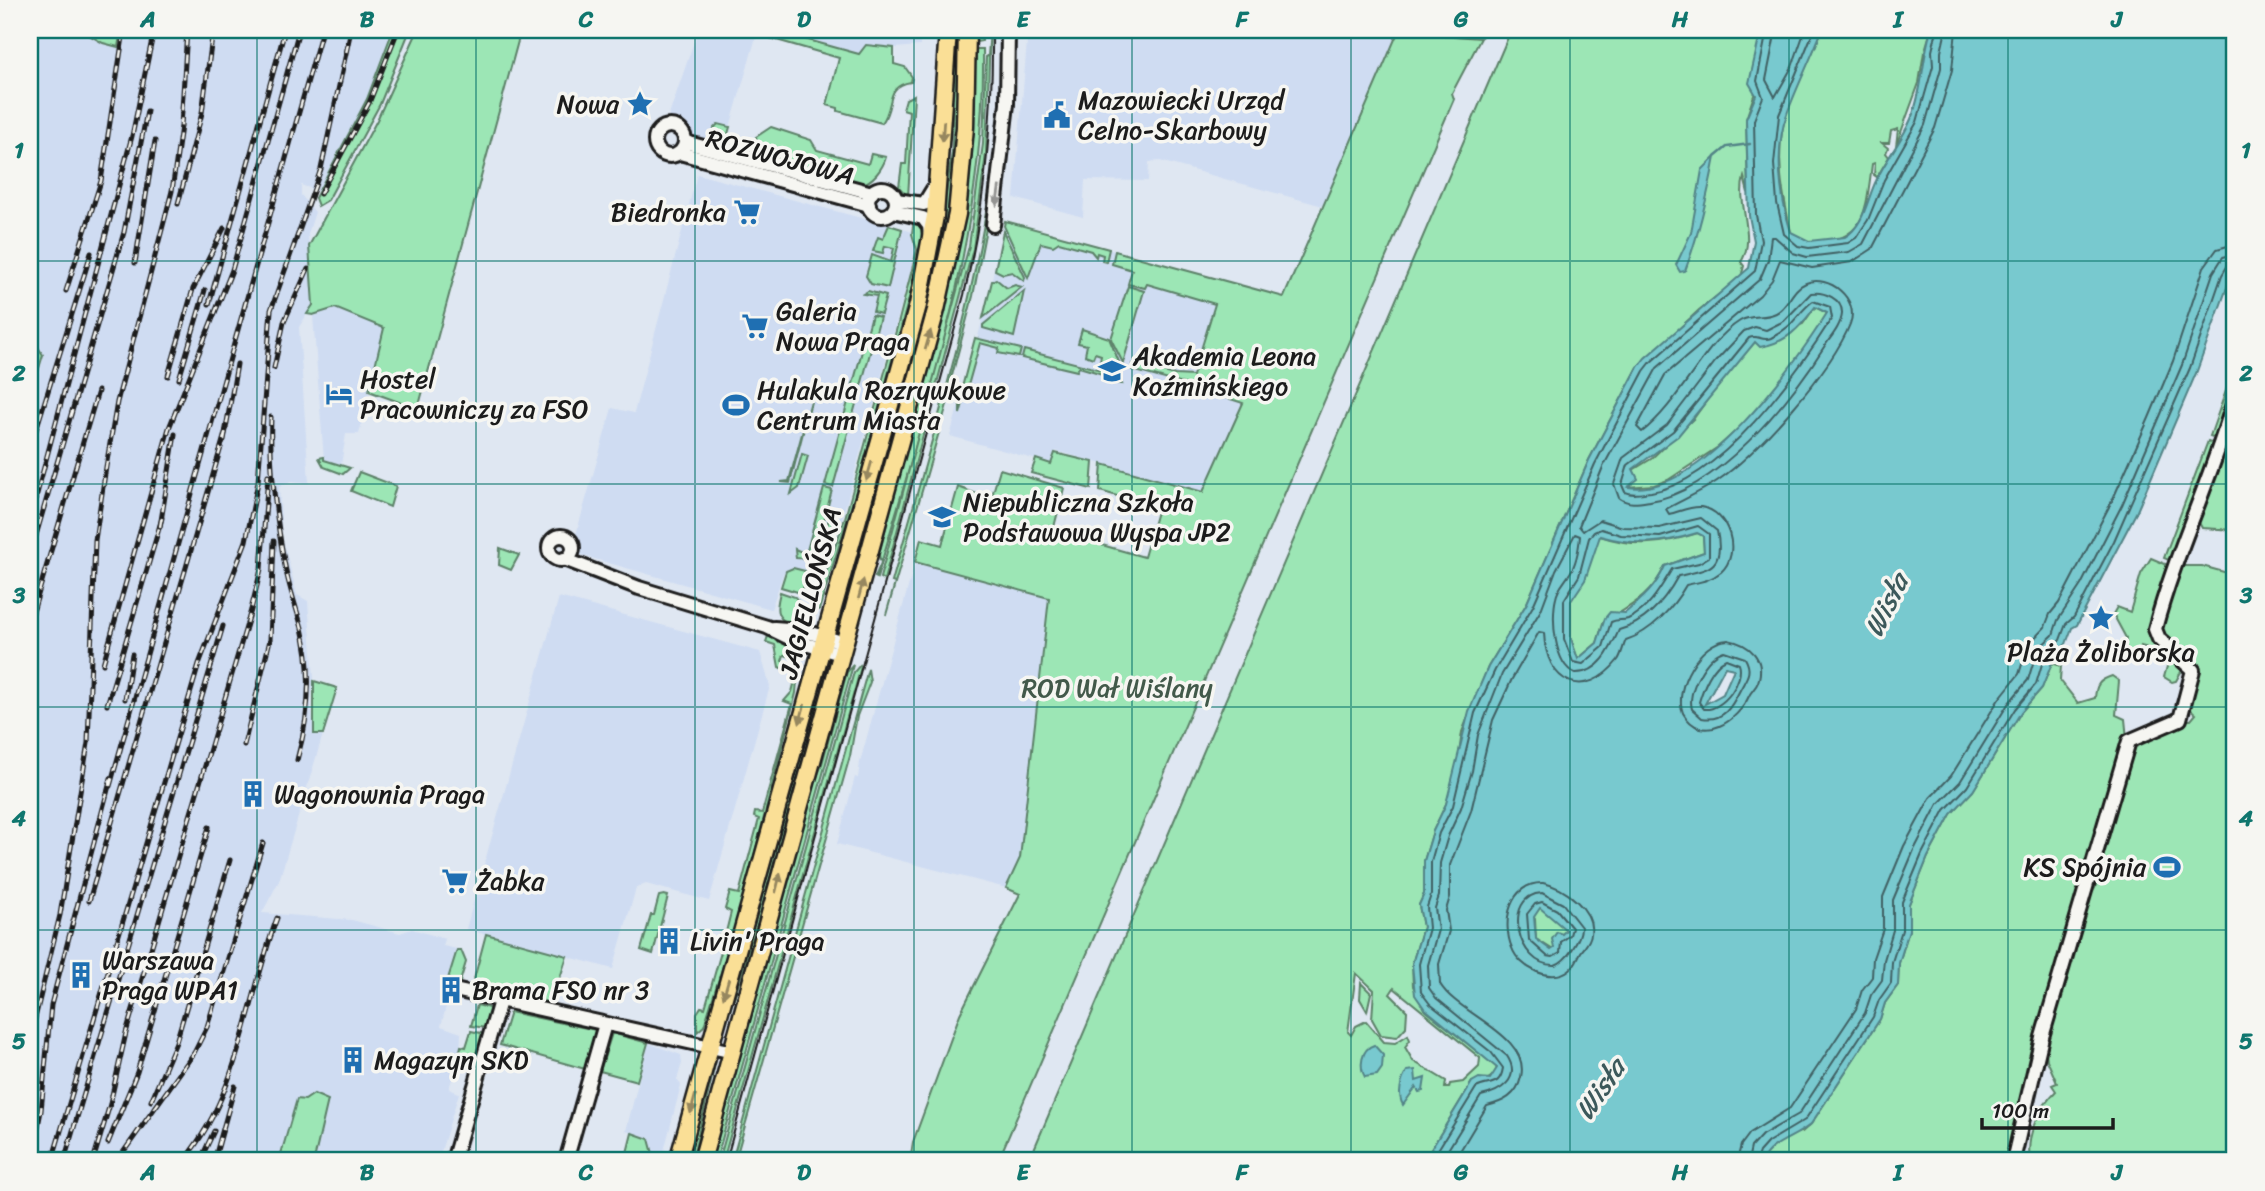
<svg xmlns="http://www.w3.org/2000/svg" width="2265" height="1191" viewBox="0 0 2265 1191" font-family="Sriracha,sans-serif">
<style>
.built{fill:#cfdcf2}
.green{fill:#9ce6b5;stroke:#5c8168;stroke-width:2;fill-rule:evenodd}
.water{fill:#78c9cf;stroke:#538487;stroke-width:2;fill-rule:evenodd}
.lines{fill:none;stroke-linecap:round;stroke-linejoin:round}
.shore{stroke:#416164;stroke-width:2}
.stream{stroke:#538487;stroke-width:2.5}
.minor-casing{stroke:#1c1c1c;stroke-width:18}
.major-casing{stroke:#1c1c1c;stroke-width:21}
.minor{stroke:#f6f6f2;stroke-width:12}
.major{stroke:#fadf96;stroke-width:16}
.tram{stroke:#1c1c1c;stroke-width:2}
.rail-casing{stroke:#1c1c1c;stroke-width:5}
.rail{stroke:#f6f6f2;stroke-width:2.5;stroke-dasharray:8;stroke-linecap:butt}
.oneway{fill:#96875f}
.oneway2{fill:#949492}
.grid{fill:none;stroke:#0f766e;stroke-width:2;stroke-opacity:0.55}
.labels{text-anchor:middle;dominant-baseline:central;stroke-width:7;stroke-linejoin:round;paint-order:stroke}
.poi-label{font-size:26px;fill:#1c1c1c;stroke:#f6f6f2;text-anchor:start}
.street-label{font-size:26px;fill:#1c1c1c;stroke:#f6f6f2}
.park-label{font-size:26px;fill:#42594a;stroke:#f6f6f2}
.water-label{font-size:28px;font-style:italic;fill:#3c595b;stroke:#f6f6f2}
.neatline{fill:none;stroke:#0f766e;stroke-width:2.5}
.grid-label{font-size:23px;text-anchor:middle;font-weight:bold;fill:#0f766e}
</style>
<rect width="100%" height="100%" fill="#dfe7f2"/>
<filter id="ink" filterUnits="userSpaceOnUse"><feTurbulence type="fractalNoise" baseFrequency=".0143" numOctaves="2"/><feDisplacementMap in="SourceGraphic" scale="14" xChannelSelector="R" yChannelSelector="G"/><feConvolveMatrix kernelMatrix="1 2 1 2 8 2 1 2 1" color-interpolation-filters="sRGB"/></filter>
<g filter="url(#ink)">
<g class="built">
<polygon points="30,30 393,30 367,99 318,191 301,185 301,195 315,212 308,234 313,305 299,327 309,483 291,481 279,487 282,536 297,595 308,601 314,678 311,700 314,734 323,734 279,881 262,913 352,920 400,933 412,929 445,939 443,946 461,950 441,1026 461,1033 460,1052 449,1089 459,1093 438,1161 30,1161"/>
<polygon points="698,30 758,30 724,148 696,138 668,118"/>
<polygon points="772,30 919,30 920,46 894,48 894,64"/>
<polygon points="1028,30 1484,30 1481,38 1398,32 1323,206 1160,161 1149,162 1148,181 1085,180 1083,217 1014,198"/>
<polygon points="697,174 921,234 825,580 784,572 771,609 577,554 575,538 612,408 634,413"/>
<polygon points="1005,221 1289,299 1203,492 1056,451 1052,464 950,436 983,318"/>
<polygon points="335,308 384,328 359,434 346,434 341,465 324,460 313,316"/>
<polygon points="915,562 1049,598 1020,858 1006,888 837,844 855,777 858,778 860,762"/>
<polygon points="559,597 760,652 770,686 709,901 646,884 636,888 613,969 466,929"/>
<polygon points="648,1043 681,1055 682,1063 677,1080 681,1085 664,1151 653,1154 648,1139 626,1131"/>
</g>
<g class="green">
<polygon points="121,30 118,47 103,43 82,31"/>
<polygon points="393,30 410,30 380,104 328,200 318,206 315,198 367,99"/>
<polygon points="418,30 521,30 418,409 369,391 384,328 335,308 313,315 307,314 313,305 309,246 377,120"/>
<path d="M 758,30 L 772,30 L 859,54 L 866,45 L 894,48 L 894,64 L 905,67 L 912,77 L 911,82 C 884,86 895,106 882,123 L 838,111 L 838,108 L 827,105 L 839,58 L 756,34 Z"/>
<polygon points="954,30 960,30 960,113 945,237 843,616 865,518 939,240 952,153"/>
<path d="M 976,30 L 982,30 L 982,41 L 976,42 L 976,49 L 983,49 C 986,231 927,405 877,578 L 875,577 L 881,563 L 879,555 L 962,226 L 972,155 Z"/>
<polygon points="990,30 986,154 973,249 884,580 880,578 969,246 983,144 986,57 988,56"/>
<path d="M 1511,30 L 1776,30 L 1746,119 L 1748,193 L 1744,177 C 1736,204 1757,237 1741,262 L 1744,266 L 1741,277 L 1699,310 L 1638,367 L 1589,460 L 1527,603 L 1488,667 L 1462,732 L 1457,768 L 1446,804 L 1433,831 L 1424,861 L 1424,894 L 1419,905 L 1423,927 L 1412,964 L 1413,986 L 1424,1009 L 1497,1067 C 1494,1081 1483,1080 1472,1082 L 1424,1161 L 1029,1161 ZM 1356,973 L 1374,990 L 1372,1019 L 1381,1035 L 1397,1037 L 1406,1027 L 1407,1011 L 1390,994 L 1394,988 L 1480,1058 L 1479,1067 L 1463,1082 L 1450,1084 L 1449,1088 L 1445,1088 L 1446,1081 L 1413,1061 L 1405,1047 L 1410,1040 L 1408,1035 L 1395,1043 L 1384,1042 L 1366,1021 L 1356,1026 L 1351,1035 L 1348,1032 Z"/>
<path d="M 1822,30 L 1931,30 L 1926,47 L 1930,59 L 1925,67 L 1924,52 L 1919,83 L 1896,146 L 1898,129 L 1891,131 L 1889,143 L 1882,143 L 1888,148 L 1886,153 L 1889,157 L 1877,177 L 1874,175 L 1875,163 L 1872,164 C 1864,230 1863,237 1795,250 C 1786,208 1772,159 1786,115 C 1796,86 1811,59 1822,30 Z"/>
<polygon points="1398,32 1481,38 1452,93 1454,99 998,1161 910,1161 913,1142 960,1014 1020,894 1006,888 1020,858 1049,598 915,562 921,539 942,545 958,487 991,499 1000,469 1064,488 1053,531 1144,557 1158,508 1100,491 1102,464 1203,492 1243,403 1221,396 1218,389 1205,390 1132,370 1132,364 1175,375 1193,376 1215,304 1147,284 1145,288 1128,284 1132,270 1112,264 1115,251 1284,297"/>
<polygon points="914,95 908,197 899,187 902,164 906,164 909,111 903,109 906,99"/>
<polygon points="718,124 730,127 724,148 713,140 714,128"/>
<path d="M 771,127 L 811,140 L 817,150 L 868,164 L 871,154 L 886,157 C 883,168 873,182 860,185 L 759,158 L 756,137 Z"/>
<path d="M 994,161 L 999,161 L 973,296 L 949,387 L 951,388 L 948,401 L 886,615 L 895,583 L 892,582 C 931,442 975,304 994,161 Z"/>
<polygon points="914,218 925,227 915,276 857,488 819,610 814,608 845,518 899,320 917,250 912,234"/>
<polygon points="1005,221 1109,249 1106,262 1102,261 1103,255 1097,253 1096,257 1091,251 1059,242 1053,246 1041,243 1028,278 1004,226"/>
<polygon points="889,225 902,229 888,288 871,284 866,276 872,255 891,262 894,248 885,246 883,253 873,251 878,237 883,239"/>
<polygon points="1003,231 1025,277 1024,281 1012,272 1003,274 995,270"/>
<polygon points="996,279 1007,288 1015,285 1022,287 983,318 992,281"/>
<polygon points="1128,286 1144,291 1123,363 1111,339"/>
<polygon points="868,291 886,296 881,314 873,312 877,296 863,294"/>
<polygon points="1024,291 1014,337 983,328 983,325"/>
<polygon points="1815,307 1827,313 1807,367 1718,447 1668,480 1654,485 1627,487 1633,470 1651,459 1694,418 1727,372 1755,342 1803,324"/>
<polygon points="872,315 880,317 833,487 825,485"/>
<polygon points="1082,329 1109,338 1119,362 1100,361 1101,355 1095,353 1093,358 1085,355 1087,345 1078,343"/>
<polygon points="975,338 1021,349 1019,357 998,353 999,348 980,343 960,414 960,395"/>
<polygon points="34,341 43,355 30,398 30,357"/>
<polygon points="1024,350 1117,374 1122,384 1115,383 1116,378 1079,367 1077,371 1022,358"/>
<polygon points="2235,365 2235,380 2216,438 2210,436"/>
<polygon points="814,390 790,483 781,482 789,481"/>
<polygon points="2235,422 2235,471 2230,479 2232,488 2235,490 2235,530 2202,528 2198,521"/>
<polygon points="2208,441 2214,443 2171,561 2164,558"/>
<polygon points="1055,453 1093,462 1091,489 1031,473 1036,459 1051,464"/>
<polygon points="802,454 808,456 799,488 791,494"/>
<polygon points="324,457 324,460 350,468 343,474 324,467 319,458"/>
<polygon points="359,472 396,486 390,507 351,491"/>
<polygon points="824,488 832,490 814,559 796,558 795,549 806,554"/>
<polygon points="830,515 836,516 817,560"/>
<path d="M 1698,533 L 1703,536 L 1704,552 L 1665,566 C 1652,596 1630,606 1603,623 L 1597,643 L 1578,659 L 1559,606 L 1600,536 C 1635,548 1663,544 1698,533 Z"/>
<polygon points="500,548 519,555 511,570 499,565"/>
<polygon points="2151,558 2170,566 2152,632 2189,673 2182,670 2176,681 2172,682 2164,677 2168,663 2150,655 2151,649 2141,646 2137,658 2124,656 2126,638 2113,614 2117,607 2130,612 2141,574"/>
<path d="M 2179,566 L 2202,566 L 2235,575 L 2235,1161 L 2030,1161 C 2026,1135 2038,1109 2056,1091 L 2052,1085 L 2057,1083 L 2047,1060 L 2045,1045 L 2085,904 L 2095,888 L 2131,748 L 2141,740 L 2184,720 L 2191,720 L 2196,714 L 2187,706 L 2199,664 L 2196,661 L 2191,662 L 2159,634 Z"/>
<polygon points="793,568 809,572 801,593 781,587 786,571"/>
<path d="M 780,592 L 795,597 L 803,607 L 801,617 L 789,623 C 773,617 777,605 780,592 Z"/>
<polygon points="768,636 785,644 793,655 792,657 784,655 782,661 790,664 788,671 779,667 775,645 766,642"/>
<polygon points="826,661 801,769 766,897 721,1039"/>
<path d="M 2052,663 L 2061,666 L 2060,680 L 2078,703 L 2095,698 C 2096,685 2099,680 2112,676 L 2119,681 L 2116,715 L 2125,719 L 2127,739 L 2084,880 L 2077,893 L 2005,1161 L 1762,1161 L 1765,1155 L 1761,1139 L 1802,1132 L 1811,1124 L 1880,1019 L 1885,1003 L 1898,985 L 1899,963 L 1909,930 L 1909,904 L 1928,857 L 1951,814 L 1973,791 L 2021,712 L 2042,688 Z"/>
<polygon points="853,665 716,1161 708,1161 807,804 822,764 847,672"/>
<polygon points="860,665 861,667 723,1161 719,1161 854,672"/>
<polygon points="798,669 796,693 738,918 704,1026 697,1032 697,1013 701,1007 705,1008 723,945 717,941 719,935 725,936 731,912 725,909 730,892 739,894 759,819 754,817 755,812 762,813 792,704 784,701 792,692"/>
<polygon points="868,669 870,682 857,716 850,756 735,1161 732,1161"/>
<polygon points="314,681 337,688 323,734 314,734"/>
<polygon points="1541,885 1573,936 1558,953 1536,939 1535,919 1529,911"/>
<polygon points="664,895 668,896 653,954 641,950 651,915 654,915 659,896"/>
<polygon points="486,934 567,956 553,1000 547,1002 476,988 473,983"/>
<polygon points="457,950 461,950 466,962 459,985 447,982"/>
<polygon points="1361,983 1371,993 1367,1011 1360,999"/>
<polygon points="477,1005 493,1009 487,1028 471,1026"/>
<polygon points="510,1012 596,1030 585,1069 500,1045"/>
<polygon points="471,1031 486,1034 475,1069 457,1064 461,1046 466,1047"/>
<polygon points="612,1033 648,1043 637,1081 600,1071"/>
<polygon points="716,1060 692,1161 687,1161 713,1065"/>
<polygon points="314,1094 328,1100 314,1160 292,1161 281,1154 297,1099 305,1100"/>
<polygon points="632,1133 649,1139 655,1161 625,1161"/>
</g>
<g class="water">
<path d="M 1761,30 L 1822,30 C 1811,59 1797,86 1787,114 C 1774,148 1780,198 1791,232 L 1809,241 L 1845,237 C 1864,226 1867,199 1876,181 C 1885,160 1902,141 1911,119 C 1923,90 1922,59 1931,30 L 2235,30 L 2235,265 L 2197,371 L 2137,511 L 2077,625 L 2072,628 L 2066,644 L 2051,657 L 2052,663 L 2042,688 L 2021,712 L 1973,791 L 1951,814 L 1928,857 L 1909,904 L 1909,930 L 1899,963 L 1898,985 L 1885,1003 L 1880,1019 L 1811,1124 C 1796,1138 1770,1142 1762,1161 L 1424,1161 L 1472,1082 L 1479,1078 L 1490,1079 L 1497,1068 L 1424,1008 L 1415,995 L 1412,964 L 1423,927 L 1419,905 L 1424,894 L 1424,861 L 1433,831 L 1446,804 L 1469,711 L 1488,667 L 1527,603 L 1589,460 L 1638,367 L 1645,358 L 1749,268 L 1754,241 L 1749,216 L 1746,119 L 1756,95 L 1749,83 ZM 1815,307 L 1827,313 C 1794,366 1699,499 1628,487 L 1638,479 L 1633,469 L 1678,436 L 1755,342 L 1760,347 C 1786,343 1800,328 1815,307 ZM 1697,533 L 1703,536 L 1704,552 L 1665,566 C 1656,587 1643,598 1625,613 L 1610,612 L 1605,618 L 1597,643 L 1578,659 L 1571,639 L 1571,601 L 1585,580 L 1600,536 C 1635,546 1662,544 1697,533 ZM 1725,667 L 1734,669 L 1723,694 L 1705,704 ZM 1540,908 L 1566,930 L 1562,934 L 1557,932 L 1552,939 L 1554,948 L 1551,950 L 1536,939 L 1534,917 Z"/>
<path d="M 1715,157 C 1708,194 1699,234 1685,271 L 1680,272 L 1676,265 L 1691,233 L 1702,170 Z"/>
<path d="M 1374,1045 L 1383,1055 L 1382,1068 L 1377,1075 L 1365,1077 C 1359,1067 1361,1049 1374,1045 Z"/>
<path d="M 1415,1070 L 1416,1081 L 1425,1078 L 1423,1091 L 1419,1092 L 1416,1087 L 1403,1105 C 1397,1095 1401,1080 1407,1071 Z"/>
</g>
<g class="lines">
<g class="shore">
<polyline points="1776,30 1766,80 1775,97 1792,67 1805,30"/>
<polyline points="1814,30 1779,115 1774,164 1777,203 1784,234 1798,246 1809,248 1848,243 1856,238 1868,220 1884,180 1917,122 1933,66 1932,51 1937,30"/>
<path d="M 1811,293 C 1824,291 1843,299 1842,314 C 1841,326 1830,338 1824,347 C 1790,401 1716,492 1650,501 C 1638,503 1629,505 1619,498 L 1614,484 L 1623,458 L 1667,425 L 1715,362 L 1744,331 L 1755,327 L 1766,330 L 1784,321 Z"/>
<path d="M 1813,301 L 1830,307 L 1832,318 C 1797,373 1720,482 1651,492 C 1642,493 1633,496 1625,492 L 1622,485 L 1628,465 L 1673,431 L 1749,338 C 1758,334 1762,342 1771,338 C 1795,326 1796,314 1813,301 Z"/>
<path d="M 1698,526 L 1709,534 L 1709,557 L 1699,563 L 1672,569 C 1661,587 1649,610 1628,619 C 1622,621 1617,619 1611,622 L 1603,647 L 1583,664 L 1573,662 L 1564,639 L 1564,600 L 1579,576 L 1589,538 L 1594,532 L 1601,529 L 1621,535 L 1660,537 Z"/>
<path d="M 1728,640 C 1750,644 1766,659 1758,682 C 1756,688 1751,691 1749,696 C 1738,721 1702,746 1683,713 C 1673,688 1700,641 1728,640 Z"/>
<path d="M 1724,651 L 1745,658 C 1753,672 1746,678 1740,690 C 1732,706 1724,722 1702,718 L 1692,709 C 1687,691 1706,656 1724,651 Z"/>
<path d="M 1726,659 L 1739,664 C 1745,680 1723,711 1704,709 L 1699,702 C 1703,688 1712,665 1726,659 Z"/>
<path d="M 1543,883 C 1564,887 1595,910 1591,934 C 1590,942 1585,946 1581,952 C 1577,959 1576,965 1569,970 C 1551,984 1519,968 1512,948 C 1501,922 1510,882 1543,883 Z"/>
<path d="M 1542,893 L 1563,904 L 1581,927 C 1581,939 1567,961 1555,965 C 1516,967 1502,895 1542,893 Z"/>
<polygon points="1542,902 1557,910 1572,928 1570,935 1561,942 1560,953 1553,957 1547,956 1529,940 1527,914 1535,904"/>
<path d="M 1431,1161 L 1476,1088 C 1489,1081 1500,1088 1503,1068 L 1491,1052 L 1430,1004 L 1421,992 L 1419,964 L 1429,928 L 1427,907 L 1431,895 L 1431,862 L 1439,833 L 1453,806 L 1475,713 L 1495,670 L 1533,606 L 1595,464 L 1644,371 L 1651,362 L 1755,271 L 1761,241 L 1756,215 L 1754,120 L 1763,97 L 1757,81 L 1767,30"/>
<path d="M 1441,1161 L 1481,1096 C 1500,1092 1522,1079 1507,1056 L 1436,998 L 1429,988 L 1428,965 L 1438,930 L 1435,908 L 1439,896 L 1440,863 L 1448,836 L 1461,808 L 1472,771 L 1478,735 L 1502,674 L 1541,610 L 1556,570 L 1575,534 L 1580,536 C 1579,547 1576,564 1570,573 C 1565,582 1558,587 1556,598 C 1551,617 1554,665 1575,673 C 1600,674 1611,648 1619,630 C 1646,623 1665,600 1678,576 C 1709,569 1725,569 1717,531 L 1701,518 L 1659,528 L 1623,527 L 1600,520 L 1583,531 L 1579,526 L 1603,467 L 1657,368 L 1760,279 L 1768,260 L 1771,237 L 1775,237 L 1793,253 L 1807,257 L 1849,252 L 1863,244 L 1925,125 L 1941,68 L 1941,52 L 1946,30"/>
<path d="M 1454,1161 L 1487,1106 C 1503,1102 1517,1096 1521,1077 C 1531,1035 1457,1014 1440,984 L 1439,964 L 1449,931 L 1446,910 L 1450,897 L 1450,865 L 1471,811 L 1493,720 L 1512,679 L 1539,632 L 1544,633 C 1546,684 1585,702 1618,660 C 1622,654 1623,646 1626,640 C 1651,632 1673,608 1686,585 C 1699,582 1710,581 1721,572 C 1742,553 1729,511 1701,507 C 1690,506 1679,512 1669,514 L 1666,509 C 1682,500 1701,492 1717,481 C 1758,453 1832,370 1850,324 C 1860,299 1829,274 1806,283 C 1791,289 1789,307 1776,313 C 1764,319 1752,314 1740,321 C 1704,343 1680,403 1642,432 L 1637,427 L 1665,375 L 1760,295 L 1772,280 L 1780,260 L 1812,268 L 1852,262 L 1872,249 L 1935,128 L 1952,70 L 1956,30"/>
<polyline points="1737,1161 1741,1145 1750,1133 1790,1108 1856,1009 1862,990 1872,977 1873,958 1883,929 1883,897 1904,846 1930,798 1951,776 1999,699 2019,674 2028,645 2045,627 2050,614 2059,603 2112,501 2149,418 2173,361 2204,267 2217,249 2235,244"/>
<polyline points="1748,1161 1751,1147 1762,1135 1799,1114 1865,1013 1871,995 1882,980 1884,960 1893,930 1893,900 1914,850 1938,804 1960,782 2008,704 2028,680 2037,650 2053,635 2058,620 2081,585 2122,505 2182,365 2213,273 2223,257 2235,254"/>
<polyline points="1756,1161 1759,1152 1768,1142 1805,1120 1873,1017 1879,1000 1891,983 1892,962 1902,930 1902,902 1922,854 1945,810 1967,787 2015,709 2036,684 2045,654 2060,640 2066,624 2074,617 2114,541 2190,368 2222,275 2228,265 2235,263"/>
</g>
<polyline class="stream" points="1715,157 1727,147 1750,144"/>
<defs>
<g id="minor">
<circle cx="670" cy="141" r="15"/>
<polyline points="685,142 872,193"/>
<polyline points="680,153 869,205"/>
<circle cx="882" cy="202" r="14"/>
<polyline points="896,200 924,204 935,186"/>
<polyline points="893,211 923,218 929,226 930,237"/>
<polyline points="993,225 1007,104 1008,30"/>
<circle cx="561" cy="548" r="12"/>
<polyline points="564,559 639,588 767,627 798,642 841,654"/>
<polyline points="774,628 801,630 845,643"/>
<polyline points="450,989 733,1052"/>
<polyline points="453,1161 500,1001"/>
<polyline points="566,1161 605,1024"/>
<path d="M 2013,1161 L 2042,1037 L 2129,741 L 2180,719 L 2193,670 L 2159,639 L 2155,629 C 2176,550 2213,476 2235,397"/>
</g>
<g id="major">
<polyline points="678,1161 918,305 935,216 948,30"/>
<polyline points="702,1161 936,310 957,214 965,127 967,30"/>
</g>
</defs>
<use href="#minor" class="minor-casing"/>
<use href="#major" class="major-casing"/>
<use href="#minor" class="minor"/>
<use href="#major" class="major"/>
<path class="tram" d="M 726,1161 L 964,295 C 985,207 993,120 992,30"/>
<defs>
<g id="rail">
<polyline points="320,194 369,103 398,30"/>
<polyline points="178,204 202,113 213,30"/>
<polyline points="135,263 155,141"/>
<polyline points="66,291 101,181 124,30"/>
<polyline points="209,304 285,30"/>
<polyline points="274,368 284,322 308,269"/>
<polyline points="168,376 193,289 224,228"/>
<polyline points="179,379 205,290"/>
<path d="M 271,417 C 269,466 276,518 285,566 C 289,587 296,607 302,628 C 313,672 309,717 297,760"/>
<polyline points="224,440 237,364"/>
<polyline points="30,449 91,253"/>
<polyline points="30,520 132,136 154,30"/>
<polyline points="160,527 175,434"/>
<polyline points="30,556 124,232 147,111"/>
<polyline points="30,622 98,391"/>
<polyline points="103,664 169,428 232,270 299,30"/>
<polyline points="125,699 132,654"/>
<polyline points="107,705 162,518"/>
<polyline points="244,745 270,640 274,541"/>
<polyline points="110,786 322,30"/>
<polyline points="89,901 226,430"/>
<polyline points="30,1039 60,915 88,743 95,540 106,467 117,402 172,191 181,126 187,30"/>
<polyline points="151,1101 176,1042 230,860"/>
<polyline points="108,1143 137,1072 209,827"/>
<polyline points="31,1161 41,1111 51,1005 111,778"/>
<polyline points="52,1161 199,664 246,541 258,482 271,310 321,169 351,30"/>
<polyline points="64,1161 223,626"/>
<polyline points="93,1161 110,1104 126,1033 251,610 261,569 268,475"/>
<polyline points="117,1161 194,1053 207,1027 263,843"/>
<path d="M 183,1161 C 240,1094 247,999 277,918"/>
<polyline points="200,1161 214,1131"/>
<polyline points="214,1161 235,1086"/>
</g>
</defs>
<use href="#rail" class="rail-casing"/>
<use href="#rail" class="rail"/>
</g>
<defs><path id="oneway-solid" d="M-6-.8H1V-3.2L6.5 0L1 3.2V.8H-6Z" transform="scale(1.75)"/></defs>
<g class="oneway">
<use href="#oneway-solid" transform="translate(943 131) rotate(94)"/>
<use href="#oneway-solid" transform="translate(928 340) rotate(-74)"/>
<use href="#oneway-solid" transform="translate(869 471) rotate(106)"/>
<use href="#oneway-solid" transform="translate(861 589) rotate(-75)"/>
<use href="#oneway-solid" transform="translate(802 714) rotate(105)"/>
<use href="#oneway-solid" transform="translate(778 883) rotate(-76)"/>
<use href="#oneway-solid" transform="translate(726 988) rotate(106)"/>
<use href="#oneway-solid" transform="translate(693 1104) rotate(105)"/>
</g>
<use class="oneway2" href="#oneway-solid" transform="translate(998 196) rotate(98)"/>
</g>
<path class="grid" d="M 257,30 L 257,1161M 476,30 L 476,1161M 695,30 L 695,1161M 914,30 L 914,1161M 1132,30 L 1132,1161M 1351,30 L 1351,1161M 1570,30 L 1570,1161M 1789,30 L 1789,1161M 2008,30 L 2008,1161M 30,261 L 2235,261M 30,484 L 2235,484M 30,707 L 2235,707M 30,930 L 2235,930"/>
<defs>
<symbol id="sight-bare" viewBox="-9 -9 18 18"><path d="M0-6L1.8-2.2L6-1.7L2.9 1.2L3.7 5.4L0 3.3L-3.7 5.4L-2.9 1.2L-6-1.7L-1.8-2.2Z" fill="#1f6fb2" stroke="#f6f6f2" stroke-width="2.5" paint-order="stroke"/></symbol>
<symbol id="civic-bare" viewBox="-9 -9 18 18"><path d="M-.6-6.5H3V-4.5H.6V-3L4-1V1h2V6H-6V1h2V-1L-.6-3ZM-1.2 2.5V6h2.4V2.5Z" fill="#1f6fb2" stroke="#f6f6f2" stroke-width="2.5" paint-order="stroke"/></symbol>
<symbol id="supermarket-bare" viewBox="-9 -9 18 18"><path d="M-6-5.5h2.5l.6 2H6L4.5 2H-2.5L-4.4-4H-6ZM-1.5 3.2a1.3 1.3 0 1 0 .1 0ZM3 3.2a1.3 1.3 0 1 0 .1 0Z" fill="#1f6fb2" stroke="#f6f6f2" stroke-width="2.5" paint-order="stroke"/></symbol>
<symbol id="university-bare" viewBox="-9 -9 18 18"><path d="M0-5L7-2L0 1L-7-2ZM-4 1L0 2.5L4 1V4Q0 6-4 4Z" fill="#1f6fb2" stroke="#f6f6f2" stroke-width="2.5" paint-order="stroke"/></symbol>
<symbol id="hotel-bare" viewBox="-9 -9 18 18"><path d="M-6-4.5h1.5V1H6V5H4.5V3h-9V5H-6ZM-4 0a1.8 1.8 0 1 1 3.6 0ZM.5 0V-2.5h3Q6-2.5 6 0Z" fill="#1f6fb2" stroke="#f6f6f2" stroke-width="2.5" paint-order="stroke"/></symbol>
<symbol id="stadium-bare" viewBox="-9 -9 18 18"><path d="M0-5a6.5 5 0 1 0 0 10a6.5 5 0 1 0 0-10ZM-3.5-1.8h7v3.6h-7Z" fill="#1f6fb2" stroke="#f6f6f2" stroke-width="2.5" paint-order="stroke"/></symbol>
<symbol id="school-bare" viewBox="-9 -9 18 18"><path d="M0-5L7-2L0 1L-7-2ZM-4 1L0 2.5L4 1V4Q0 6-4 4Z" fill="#1f6fb2" stroke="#f6f6f2" stroke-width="2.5" paint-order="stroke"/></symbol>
<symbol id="building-bare" viewBox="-9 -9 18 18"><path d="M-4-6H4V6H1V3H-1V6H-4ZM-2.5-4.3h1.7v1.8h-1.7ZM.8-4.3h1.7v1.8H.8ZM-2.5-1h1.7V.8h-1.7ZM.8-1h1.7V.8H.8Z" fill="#1f6fb2" stroke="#f6f6f2" stroke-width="2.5" paint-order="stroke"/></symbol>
</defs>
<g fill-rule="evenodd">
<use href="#sight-bare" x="621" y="85" width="38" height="38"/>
<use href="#civic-bare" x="1038" y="96" width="38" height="38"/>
<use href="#supermarket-bare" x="728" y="193" width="38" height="38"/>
<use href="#supermarket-bare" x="736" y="307" width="38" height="38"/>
<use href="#university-bare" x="1093" y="352" width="38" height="38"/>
<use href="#hotel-bare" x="320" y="375" width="38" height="38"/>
<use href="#stadium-bare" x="717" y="386" width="38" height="38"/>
<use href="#school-bare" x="923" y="498" width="38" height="38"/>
<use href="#sight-bare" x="2082" y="599" width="38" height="38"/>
<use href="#building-bare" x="234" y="775" width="38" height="38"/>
<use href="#stadium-bare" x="2148" y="848" width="38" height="38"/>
<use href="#supermarket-bare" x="436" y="862" width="38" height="38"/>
<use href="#building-bare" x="650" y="922" width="38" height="38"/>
<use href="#building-bare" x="62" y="956" width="38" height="38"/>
<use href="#building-bare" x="432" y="971" width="38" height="38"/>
<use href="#building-bare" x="334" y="1041" width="38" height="38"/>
</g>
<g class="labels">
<g class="poi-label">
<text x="1078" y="100">Mazowiecki Urząd<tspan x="1078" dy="30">Celno-Skarbowy</tspan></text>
<text x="619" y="104" text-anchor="end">Nowa</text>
<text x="726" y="212" text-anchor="end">Biedronka</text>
<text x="776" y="311">Galeria<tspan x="776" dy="30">Nowa Praga</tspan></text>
<text x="1133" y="356">Akademia Leona<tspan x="1133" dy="30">Koźmińskiego</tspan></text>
<text x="360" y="379">Hostel<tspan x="360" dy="30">Pracowniczy za FSO</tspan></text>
<text x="757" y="390">Hulakula Rozrywkowe<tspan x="757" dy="30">Centrum Miasta</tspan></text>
<text x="963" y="502">Niepubliczna Szkoła<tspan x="963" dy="30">Podstawowa Wyspa JP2</tspan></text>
<text x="2101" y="652" text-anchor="middle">Plaża Żoliborska</text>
<text x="274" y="794">Wagonownia Praga</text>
<text x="2146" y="867" text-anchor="end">KS Spójnia</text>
<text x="476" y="881">Żabka</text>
<text x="690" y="941">Livin' Praga</text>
<text x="102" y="960">Warszawa<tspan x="102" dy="30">Praga WPA1</tspan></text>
<text x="472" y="990">Brama FSO nr 3</text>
<text x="374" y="1060">Magazyn SKD</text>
</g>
<g class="street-label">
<text transform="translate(780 157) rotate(15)">ROZWOJOWA</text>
<text transform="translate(810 593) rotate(-75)">JAGIELLOŃSKA</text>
</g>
<g class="park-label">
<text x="1117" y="688">ROD Wał Wiślany</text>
</g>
<g class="water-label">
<text transform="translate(1886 605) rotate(-64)">Wisła</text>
<text transform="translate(1600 1089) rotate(-56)">Wisła</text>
</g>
</g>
<rect width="2265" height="1191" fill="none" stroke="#f6f6f2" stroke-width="77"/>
<path d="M1982 1118v10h131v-10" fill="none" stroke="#1c1c1c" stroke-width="3.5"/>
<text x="1992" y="1118" font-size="21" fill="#1c1c1c" stroke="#f6f6f2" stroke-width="5" paint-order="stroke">100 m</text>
<rect x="38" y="38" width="2188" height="1114" class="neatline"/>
<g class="grid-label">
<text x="148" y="27">A</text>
<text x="367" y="27">B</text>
<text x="586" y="27">C</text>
<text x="804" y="27">D</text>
<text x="1023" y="27">E</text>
<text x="1242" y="27">F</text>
<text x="1461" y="27">G</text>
<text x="1680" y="27">H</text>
<text x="1898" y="27">I</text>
<text x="2117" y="27">J</text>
<text x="19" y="158">1</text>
<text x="2246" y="158">1</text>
<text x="19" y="381">2</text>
<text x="2246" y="381">2</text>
<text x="19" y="603">3</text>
<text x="2246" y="603">3</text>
<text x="19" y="826">4</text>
<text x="2246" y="826">4</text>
<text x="19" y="1049">5</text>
<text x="2246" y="1049">5</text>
<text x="148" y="1180">A</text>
<text x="367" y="1180">B</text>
<text x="586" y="1180">C</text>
<text x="804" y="1180">D</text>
<text x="1023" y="1180">E</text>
<text x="1242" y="1180">F</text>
<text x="1461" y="1180">G</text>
<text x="1680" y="1180">H</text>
<text x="1898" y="1180">I</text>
<text x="2117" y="1180">J</text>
</g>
</svg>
